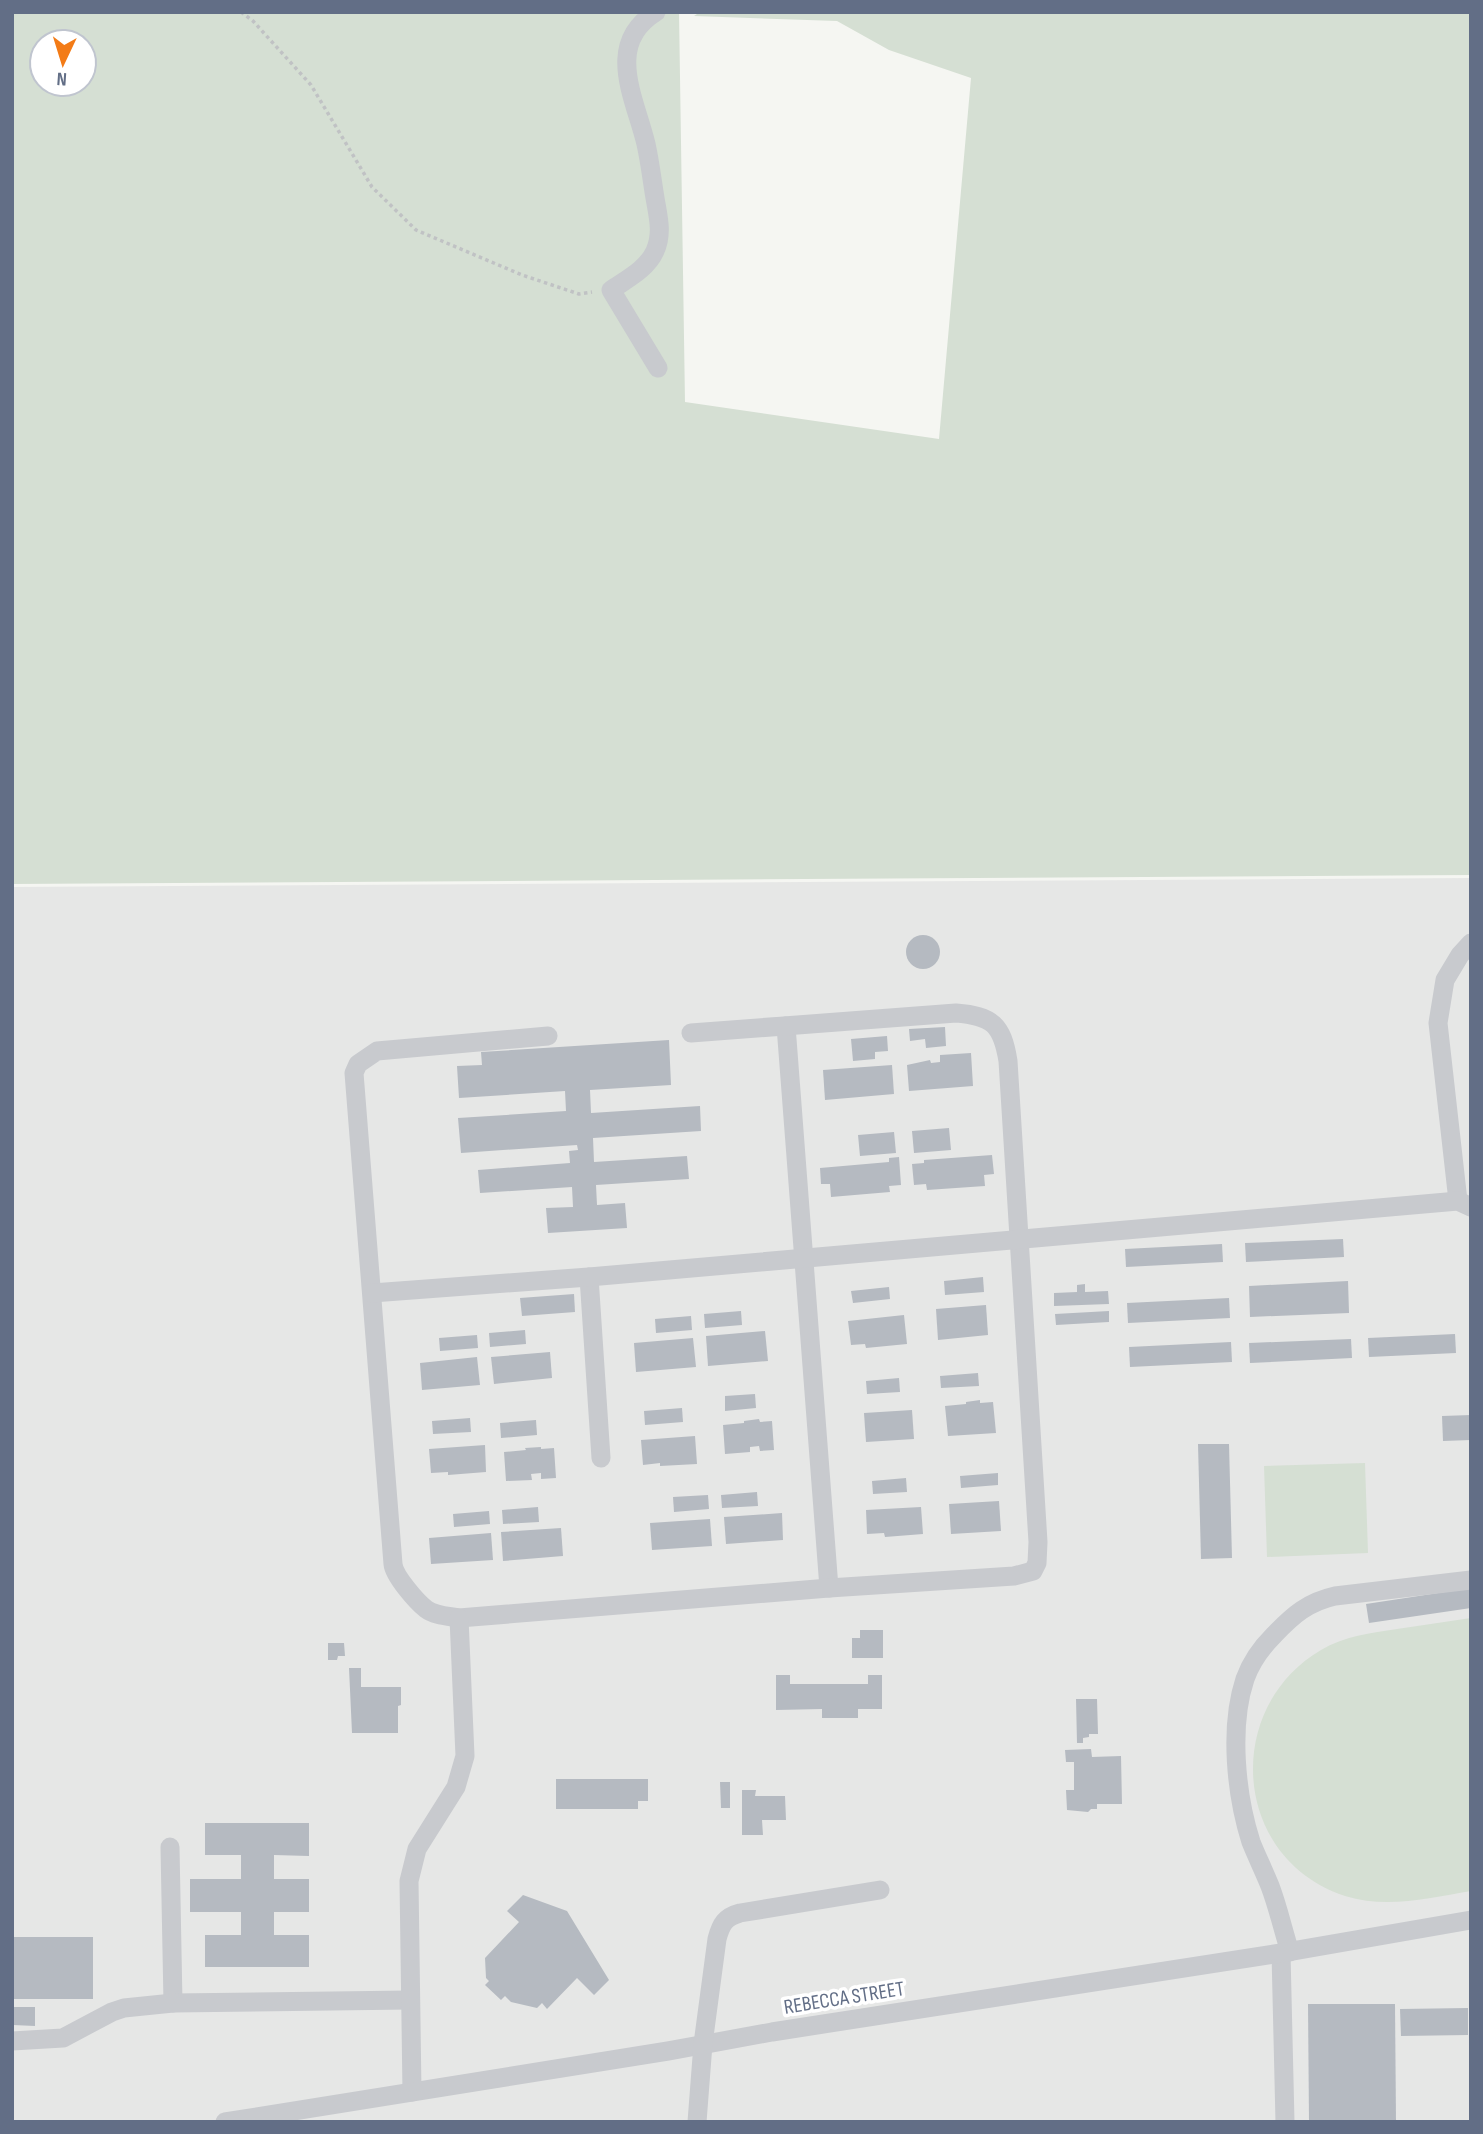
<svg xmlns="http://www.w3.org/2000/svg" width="1483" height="2134" viewBox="0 0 1483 2134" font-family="'Sofia Sans Condensed',sans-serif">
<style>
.built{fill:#e6e7e6}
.green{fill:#d5dfd3;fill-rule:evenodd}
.building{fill:#b5bac1}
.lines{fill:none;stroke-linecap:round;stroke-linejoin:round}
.path{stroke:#c0c2c4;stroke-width:3.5;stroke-dasharray:3.5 3.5;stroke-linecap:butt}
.minor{stroke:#c8cace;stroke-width:19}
.labels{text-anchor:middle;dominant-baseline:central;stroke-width:7;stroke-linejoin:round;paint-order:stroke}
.street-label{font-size:21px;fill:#626e86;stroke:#fff}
</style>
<rect width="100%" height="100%" fill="#f5f6f2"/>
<polygon class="built" points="1471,878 1471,2122 12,2122 12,887"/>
<g class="green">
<path d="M 12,12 L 679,12 L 685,402 L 939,439 L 971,78 L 889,50 L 837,21 L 694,16 L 700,12 L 1471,12 L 1471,875 L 12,884 ZM 42,42 L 84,42 L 84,84 L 42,84 Z"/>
<polygon points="1365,1463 1368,1553 1267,1557 1264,1466"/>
<path d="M 1471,1618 L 1471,1891 C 1429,1898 1387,1909 1345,1896 C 1232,1859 1222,1708 1321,1650 C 1344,1636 1371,1633 1397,1629 C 1422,1625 1446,1622 1471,1618 Z"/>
</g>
<g class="building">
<circle cx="923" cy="952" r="17"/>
<polygon points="945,1027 946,1046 926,1048 925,1039 910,1041 909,1029"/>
<polygon points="887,1036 888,1051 875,1052 875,1059 853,1061 851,1039"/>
<polygon points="669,1040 671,1085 590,1090 591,1113 700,1106 701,1131 593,1138 594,1162 687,1156 689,1179 596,1185 597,1205 625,1203 627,1228 548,1233 546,1208 573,1207 572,1187 480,1193 478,1170 570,1163 569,1151 578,1150 577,1145 461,1153 458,1118 566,1111 565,1091 459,1098 457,1066 482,1065 481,1052"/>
<polygon points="971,1053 973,1086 909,1091 907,1065 930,1060 931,1063 940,1062 940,1055"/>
<polygon points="892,1065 894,1094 825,1100 823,1070"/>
<polygon points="949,1128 951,1150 914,1153 912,1131"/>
<polygon points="894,1132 896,1153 860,1156 858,1135"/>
<polygon points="992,1155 994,1174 984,1175 985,1186 927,1190 926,1184 914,1185 912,1164 924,1163 924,1160"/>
<polygon points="899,1157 901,1185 889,1186 890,1192 831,1197 830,1184 821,1184 820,1168 889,1162 889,1158"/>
<polygon points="1343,1239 1344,1257 1246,1262 1245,1243"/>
<polygon points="1222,1244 1223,1262 1126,1267 1125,1249"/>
<polygon points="983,1277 984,1292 945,1295 944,1281"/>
<polygon points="1348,1281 1349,1313 1250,1317 1249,1286"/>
<polygon points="1085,1284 1085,1292 1108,1291 1109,1304 1054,1306 1054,1293 1077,1292 1077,1285"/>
<polygon points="889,1287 890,1299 853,1303 851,1291"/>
<polygon points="574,1294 575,1312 522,1316 520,1298"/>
<polygon points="1229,1298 1230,1318 1128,1323 1127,1303"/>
<polygon points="986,1305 988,1335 938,1340 936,1309"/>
<polygon points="741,1311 742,1325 705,1328 704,1314"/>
<polygon points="1109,1311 1109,1322 1056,1325 1055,1314"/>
<polygon points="904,1315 907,1344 866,1348 865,1344 851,1345 848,1321"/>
<polygon points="691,1316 692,1330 656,1333 655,1319"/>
<polygon points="525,1330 526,1344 490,1347 489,1333"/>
<polygon points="765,1331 768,1361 708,1366 706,1336"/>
<polygon points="1455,1334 1456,1353 1369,1357 1368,1338"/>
<polygon points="477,1335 478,1348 440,1351 439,1338"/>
<polygon points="693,1338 696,1367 636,1372 634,1343"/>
<polygon points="1351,1339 1352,1358 1250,1363 1249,1343"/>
<polygon points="1231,1342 1232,1362 1130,1367 1129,1347"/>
<polygon points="550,1352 552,1378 494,1384 491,1357"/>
<polygon points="477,1357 480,1385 422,1390 420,1363"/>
<polygon points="978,1373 979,1386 941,1388 940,1376"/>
<polygon points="899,1378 900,1392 867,1394 866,1381"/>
<polygon points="755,1394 756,1408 725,1411 725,1396"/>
<polygon points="980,1400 980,1403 993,1402 996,1433 948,1436 945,1406 966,1404 966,1402"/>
<polygon points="682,1408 683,1422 645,1425 644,1411"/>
<polygon points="912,1410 914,1439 866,1442 864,1413"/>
<polygon points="1471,1415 1471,1440 1443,1441 1442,1416"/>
<polygon points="470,1418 471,1432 433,1434 432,1421"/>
<polygon points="759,1419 760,1422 772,1421 774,1450 760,1451 759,1446 750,1447 750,1452 725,1454 723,1425 744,1423 744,1421"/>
<polygon points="536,1420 537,1435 501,1438 500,1423"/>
<polygon points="695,1436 697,1464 660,1466 660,1463 643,1465 641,1440"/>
<polygon points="1198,1444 1229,1444 1232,1558 1201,1559"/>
<polygon points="485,1445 486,1472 448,1475 448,1472 431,1473 429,1449"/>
<polygon points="541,1447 541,1449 554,1448 556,1478 541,1479 541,1473 531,1474 532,1480 506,1481 504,1452 526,1450 525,1448"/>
<polygon points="998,1473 998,1485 961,1488 960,1476"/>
<polygon points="906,1478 907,1492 873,1494 872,1481"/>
<polygon points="757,1492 758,1506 722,1508 721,1495"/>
<polygon points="708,1495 709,1509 674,1512 673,1497"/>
<polygon points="999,1501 1001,1531 951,1534 949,1504"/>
<polygon points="538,1507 539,1522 503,1524 502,1510"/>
<polygon points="921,1507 923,1534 885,1537 884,1533 867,1534 866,1510"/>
<polygon points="489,1511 490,1524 454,1527 453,1514"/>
<polygon points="782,1513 783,1540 726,1544 724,1517"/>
<polygon points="710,1519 712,1546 652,1550 650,1523"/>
<polygon points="561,1528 563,1556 503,1561 501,1532"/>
<polygon points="491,1533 493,1560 431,1564 429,1538"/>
<polygon points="1471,1588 1471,1608 1369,1623 1366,1604"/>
<polygon points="860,1630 883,1630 883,1658 852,1658 852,1638 860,1638"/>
<polygon points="328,1643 344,1643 345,1656 338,1656 337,1660 328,1660"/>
<polygon points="349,1668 361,1668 361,1687 401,1687 401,1705 398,1706 398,1733 352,1733"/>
<polygon points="776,1675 790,1675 790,1684 868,1684 868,1675 882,1675 882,1709 858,1709 858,1718 822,1718 822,1709 776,1710"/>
<polygon points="1076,1699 1097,1699 1098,1734 1089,1734 1089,1737 1083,1738 1083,1743 1077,1743"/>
<polygon points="1091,1749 1092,1757 1121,1756 1122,1804 1097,1804 1097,1809 1091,1809 1088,1812 1067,1810 1066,1790 1074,1790 1074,1762 1066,1762 1065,1750"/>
<polygon points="556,1779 648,1779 648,1801 638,1801 638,1809 556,1809"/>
<polygon points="720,1782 730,1782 730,1808 721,1808"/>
<polygon points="742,1790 756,1790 755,1796 785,1796 786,1820 762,1820 763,1835 742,1835"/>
<polygon points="205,1823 309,1823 309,1856 274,1855 274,1879 309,1879 309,1912 274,1912 274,1935 309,1935 309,1967 205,1967 205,1935 241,1935 241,1912 190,1912 190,1879 241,1879 241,1855 205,1855"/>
<polygon points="523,1895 567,1911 609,1980 594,1995 577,1978 547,2009 542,2003 537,2008 511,2002 505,1996 501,2000 485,1985 489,1981 486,1978 485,1958 519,1922 507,1911"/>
<polygon points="12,1937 93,1937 93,1999 13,1999"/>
<polygon points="1308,2004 1395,2004 1396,2122 1309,2122"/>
<polygon points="12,2007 35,2007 35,2026 13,2025"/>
<polygon points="1468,2008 1468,2035 1401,2036 1400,2009"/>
</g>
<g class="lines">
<polyline class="path" points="241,12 253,21 311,85 372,187 416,230 522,275 579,294 592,292"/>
<g class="minor">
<path d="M 656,12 C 604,44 635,98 646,144 C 650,162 652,180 655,198 C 658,216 663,233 655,251 C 647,269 627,279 611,290 L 658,368"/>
<polyline points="786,1026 829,1588"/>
<path d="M 548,1036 L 377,1051 L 358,1064 L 354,1073 L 393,1564 C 394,1576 417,1602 426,1609 C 435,1616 449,1616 459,1618 L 829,1588 L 1014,1576 L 1033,1571 L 1037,1563 L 1038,1542 L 1008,1061 C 1002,1024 992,1016 956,1013 L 691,1033"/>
<polyline points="1458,1201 1438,1023 1445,980 1460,955 1471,943"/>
<polyline points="589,1277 601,1458"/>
<polyline points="372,1293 589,1277 1458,1201 1471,1207"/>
<polyline points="170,1847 173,2003"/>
<path d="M 1290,1952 C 1283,1930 1278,1907 1270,1886 C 1264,1871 1257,1857 1251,1842 C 1236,1795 1229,1727 1245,1679 C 1251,1662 1262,1647 1274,1635 C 1293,1615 1308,1602 1335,1596 L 1471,1580"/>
<polyline points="1281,1953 1285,2122"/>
<polyline points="12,2041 63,2038 112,2012 124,2008 173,2003 410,2000"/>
<polyline points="412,2092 409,1881 417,1849 456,1787 465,1756 459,1618"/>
<polyline points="225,2122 668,2051 772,2032 1281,1953 1471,1920"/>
<path d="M 697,2122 L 703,2044 L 717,1939 C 721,1924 725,1917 740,1913 L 880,1890"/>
</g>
</g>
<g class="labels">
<g class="street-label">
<text transform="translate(844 1998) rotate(-9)">REBECCA STREET</text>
</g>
</g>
<rect width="1483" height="2134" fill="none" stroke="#626e86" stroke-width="28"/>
<g transform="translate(63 63) rotate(184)"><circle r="33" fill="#ffffff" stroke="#c0c5cf" stroke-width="2"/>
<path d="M0-5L12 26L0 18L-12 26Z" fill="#f37b16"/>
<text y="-10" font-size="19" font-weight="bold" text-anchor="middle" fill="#626e86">N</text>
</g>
</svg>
